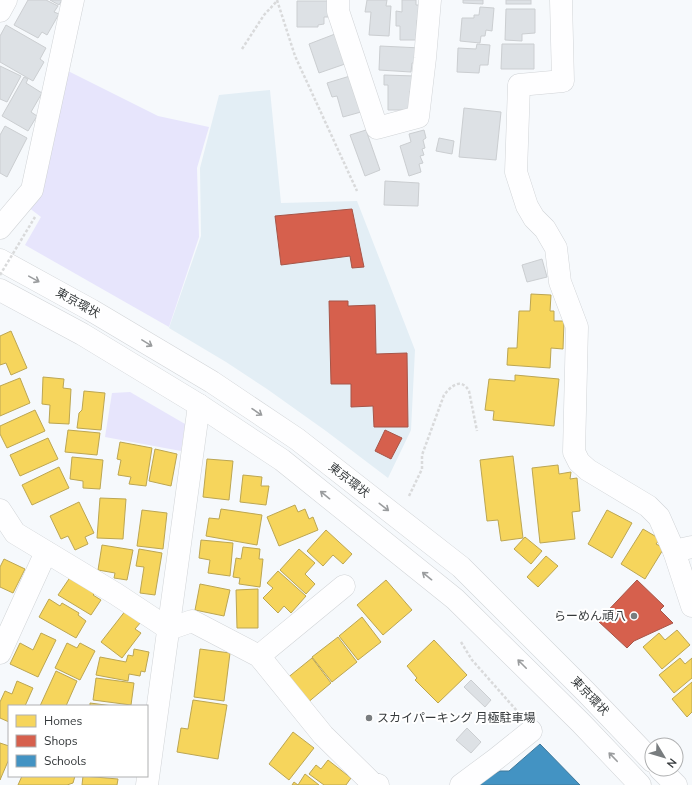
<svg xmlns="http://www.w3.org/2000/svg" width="692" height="785" viewBox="0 0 692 785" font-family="'Nunito Sans','Noto Sans JP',sans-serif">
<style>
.built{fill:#e3eef5}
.green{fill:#e7e5fc}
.homes{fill:#f6d55c;stroke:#bca652}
.shops{fill:#d6604d;stroke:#a65548}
.schools{fill:#4393c3;stroke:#3f789a}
.building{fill:#dde1e5;stroke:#cbced1}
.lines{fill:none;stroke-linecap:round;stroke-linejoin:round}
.minor-casing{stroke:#d1d4d7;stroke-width:23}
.highway-casing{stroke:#d1d4d7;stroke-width:23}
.path{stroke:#d9dadb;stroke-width:2.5;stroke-dasharray:3 2;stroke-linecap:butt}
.minor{stroke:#fefeff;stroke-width:22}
.highway{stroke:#fefeff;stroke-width:22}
.path-bridge{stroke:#d9dadb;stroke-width:2.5;stroke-dasharray:3 2;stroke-linecap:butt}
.oneway{stroke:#9a9c9e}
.poi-dot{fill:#797d7f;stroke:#fff;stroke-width:1.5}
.labels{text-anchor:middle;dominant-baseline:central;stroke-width:4;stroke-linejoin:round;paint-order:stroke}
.street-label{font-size:12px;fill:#363a3c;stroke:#fff}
.poi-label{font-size:12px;fill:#363a3c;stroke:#fff;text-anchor:end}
</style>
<rect width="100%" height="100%" fill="#f6f9fc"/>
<polygon class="built" points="270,90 281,203 357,201 415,350 411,430 388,478 326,431 267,389 226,362 169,328 201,236 200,168 219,95"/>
<g class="green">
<polygon points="66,70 158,116 209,127 197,168 199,237 169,327 25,245 41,217 28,207"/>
<polygon points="130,392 185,424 181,451 105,437 112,393"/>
</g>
<g class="homes">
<polygon points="531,294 551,295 550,311 554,311 554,321 564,321 563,349 551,348 550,368 507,365 508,348 517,348 519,311 530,311"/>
<polygon points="11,331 27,368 11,375 6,363 0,365 0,336"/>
<polygon points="515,375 559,379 554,426 493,420 494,411 485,410 489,379 515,381"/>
<polygon points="43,377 64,379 63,388 71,389 69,424 49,423 50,405 42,404"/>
<polygon points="20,378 30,403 0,416 0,386"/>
<polygon points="84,391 105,393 101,430 77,428 79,413 82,410"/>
<polygon points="35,410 45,431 7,448 0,434 0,426"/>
<polygon points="68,430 100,433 97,455 65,452"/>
<polygon points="48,438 58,459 20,476 10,455"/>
<polygon points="120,442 152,448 146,486 129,484 131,477 118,475 121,460 117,459"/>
<polygon points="155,449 177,454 171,486 149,481"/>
<polygon points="513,456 523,538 501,541 498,520 487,521 480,460"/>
<polygon points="72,457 103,460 100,489 83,488 83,481 70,479"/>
<polygon points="207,459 233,461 229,500 203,497"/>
<polygon points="558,465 559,474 571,472 570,479 577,478 580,511 572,512 575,539 540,543 532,468"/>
<polygon points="59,467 69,488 32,505 22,485"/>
<polygon points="243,475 262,477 261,486 269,486 266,505 240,502"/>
<polygon points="100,498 126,499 123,539 97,538"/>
<polygon points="79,502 94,533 85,537 88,544 75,550 68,536 61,539 50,516"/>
<polygon points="295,505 298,512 305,509 309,519 313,517 318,530 279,546 267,517"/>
<polygon points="221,509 262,515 257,545 206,536 209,518 219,519"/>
<polygon points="142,510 167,513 163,549 137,546"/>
<polygon points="607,510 632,523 612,558 588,544"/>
<polygon points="643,529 660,539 656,544 664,548 645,579 621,564"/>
<polygon points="326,530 352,554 343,564 333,555 323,566 307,551"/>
<polygon points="525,537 542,551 531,564 514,549"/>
<polygon points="201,540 233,543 230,576 208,573 210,560 199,558"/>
<polygon points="102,545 133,550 127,580 114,578 115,573 98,570"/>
<polygon points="243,547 260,549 259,559 263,559 260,587 239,584 240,578 233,577 236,558 241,559"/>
<polygon points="139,549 162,553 155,595 140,593 144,567 136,566"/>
<polygon points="299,549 315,563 305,574 315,584 306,594 280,570"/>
<polygon points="546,556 558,566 538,587 527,577"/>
<polygon points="4,559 25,569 13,593 0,587 0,567"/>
<polygon points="278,571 306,596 291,613 284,606 278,613 263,598 273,588 267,583"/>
<polygon points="71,576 96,592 93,595 101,600 91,615 58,595"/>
<polygon points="386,580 412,610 383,635 357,605"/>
<polygon points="200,584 230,590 224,616 195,610"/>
<polygon points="258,589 258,628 237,628 236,590"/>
<polygon points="49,599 60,606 62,603 79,613 78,615 86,621 76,638 39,617"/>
<polygon points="126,610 141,622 135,629 141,633 122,658 101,642"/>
<polygon points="362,617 381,642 358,660 339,636"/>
<polygon points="677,630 690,645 662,669 643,647 659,633 665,640"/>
<polygon points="41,633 56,640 38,677 10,664 20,643 33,650"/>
<polygon points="338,637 357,662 332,682 312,657"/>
<polygon points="434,640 467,675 438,703 415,680 417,678 407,666"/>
<polygon points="67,643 77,648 80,643 95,651 80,680 55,668"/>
<polygon points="134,649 149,652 145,672 141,671 140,676 129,674 128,681 96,675 100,657 126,662 128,655 133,656"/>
<polygon points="200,649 230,653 224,701 194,697"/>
<polygon points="312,658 331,683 306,704 286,679"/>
<polygon points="680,658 685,664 692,658 692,678 674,693 659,675"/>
<polygon points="56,671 77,681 66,706 40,706"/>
<polygon points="96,678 134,683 131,705 93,700"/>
<polygon points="17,681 33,688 25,706 9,706 9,722 0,718 0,702 5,691 12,694"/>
<polygon points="692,682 692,712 687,717 672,699"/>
<polygon points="193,700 227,705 218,759 177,752 181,728 188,729"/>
<polygon points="90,703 113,706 90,706"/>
<polygon points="293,732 314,748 289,780 269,764"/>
<polygon points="0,743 9,746 9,759 0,780"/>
<polygon points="328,760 351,778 346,785 324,785 309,774 316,765 321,769"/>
<polygon points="305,774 319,785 292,785 294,782 298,785"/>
<polygon points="22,776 75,776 73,783 67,785 18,785"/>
<polygon points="83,776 118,779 117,785 82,785"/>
</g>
<g class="shops">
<polygon points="352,209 364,267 352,268 350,256 281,265 275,216"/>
<polygon points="329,301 348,301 348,306 375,305 376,354 407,353 408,427 374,427 373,406 351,407 351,384 331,384"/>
<polygon points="385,430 402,438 391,459 375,451"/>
<polygon points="637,580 664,606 660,610 673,623 634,641 627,648 598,621"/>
</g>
<polygon class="schools" points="540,744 580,785 474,785 500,771 509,771"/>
<g class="building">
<polygon points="28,0 46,0 58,6 54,12 59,14 47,35 42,32 38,38 14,25"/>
<polygon points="50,0 62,0 59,5"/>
<polygon points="367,0 387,0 386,6 391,6 389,36 369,35 371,12 365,12"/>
<polygon points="402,0 416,0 416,5 421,5 420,20 417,20 416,40 400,40 400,26 396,26 396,11 402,12"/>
<polygon points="463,0 483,0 483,4 463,3"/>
<rect x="506" y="0" width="25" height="4"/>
<polygon points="297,1 331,1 331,17 324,17 324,24 318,25 318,27 297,27"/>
<polygon points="480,7 494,8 492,31 486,30 485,36 481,36 480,43 460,41 462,18 474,18 474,15 479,15"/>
<polygon points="506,9 535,9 535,33 522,34 522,41 505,40"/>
<polygon points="6,25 46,48 40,59 44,62 33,81 0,62 0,36"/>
<polygon points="335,34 345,64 319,73 309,44"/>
<polygon points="477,44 490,45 488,65 480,65 479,73 457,72 458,48 476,49"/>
<polygon points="502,44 534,44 534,69 501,69"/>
<polygon points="380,46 421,48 420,63 412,63 411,72 379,70"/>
<polygon points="0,66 21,76 7,102 0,99"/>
<polygon points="384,75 415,76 415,91 410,91 409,110 388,110 388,85 384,85"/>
<polygon points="350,76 361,112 343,117 337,96 332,97 327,83"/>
<polygon points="24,77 28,79 26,83 42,93 31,112 37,116 28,131 2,116"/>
<polygon points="464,108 501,112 496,160 459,157"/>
<polygon points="5,126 27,138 7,177 0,173 0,135"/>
<polygon points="366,130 380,170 365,176 350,135"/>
<polygon points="424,130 426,138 423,140 425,148 422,149 424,155 420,156 423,163 419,164 421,172 409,176 400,146 411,142 409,134"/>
<polygon points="439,138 454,141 452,154 436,151"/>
<polygon points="385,181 419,183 418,206 384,205"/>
<polygon points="542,259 547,277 527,282 522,265"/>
<polygon points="471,680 491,700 485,707 464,687"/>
<polygon points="467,728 481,742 471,753 456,740"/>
</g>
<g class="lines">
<defs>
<g id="minor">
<polyline points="338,0 338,11 377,128 418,117 425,58 430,0"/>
<polyline points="561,0 563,81 519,85 516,172 527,206 534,218 545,229 556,248 560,282 577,327 574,452 579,462 588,470 648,506 659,517 674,551 692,606"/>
<polyline points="0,11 6,0"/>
<polyline points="0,228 32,190 73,0"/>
<polyline points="0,510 15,533 116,594 169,629 192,621 259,656 323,735 372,783 378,785"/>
<polyline points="674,551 692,547"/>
<polyline points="0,653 46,552"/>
<polyline points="259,656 344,586"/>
<polyline points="147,785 199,405"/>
<polyline points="461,785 496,759 531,731"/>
</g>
<g id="highway">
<polyline points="0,260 91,310 212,382 297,439 461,567 586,692 652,761"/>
<polyline points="0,290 82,334 199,405 282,460 455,599 581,723 640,785"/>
<polyline points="660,769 676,785"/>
</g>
</defs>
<use href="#minor" class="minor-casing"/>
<use href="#highway" class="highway-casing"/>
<g class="path">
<polyline points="277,0 295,56 357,191"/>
<polyline points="242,49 264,15 277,1"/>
<path d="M 409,496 L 422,469 L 422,455 L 444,395 C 451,386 461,377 469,391 L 477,431"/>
<polyline points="461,642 472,660 517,711"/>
</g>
<use href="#minor" class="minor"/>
<use href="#highway" class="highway"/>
<polyline class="path-bridge" points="0,275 35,217"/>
</g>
<defs><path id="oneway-shaft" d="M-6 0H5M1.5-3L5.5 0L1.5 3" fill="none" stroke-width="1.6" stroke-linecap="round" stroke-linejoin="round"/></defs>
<g class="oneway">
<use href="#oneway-shaft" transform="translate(34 279) rotate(29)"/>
<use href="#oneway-shaft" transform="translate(147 343) rotate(31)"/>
<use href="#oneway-shaft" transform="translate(257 412) rotate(34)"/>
<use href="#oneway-shaft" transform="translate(325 495) rotate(-141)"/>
<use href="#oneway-shaft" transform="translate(384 507) rotate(38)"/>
<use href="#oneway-shaft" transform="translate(427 576) rotate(-141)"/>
<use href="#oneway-shaft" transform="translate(522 664) rotate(-135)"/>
<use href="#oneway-shaft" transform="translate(613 757) rotate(-134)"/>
</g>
<g class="poi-dot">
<circle cx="634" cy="616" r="4"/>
<circle cx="369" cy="718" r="4"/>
</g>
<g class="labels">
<g class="street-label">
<text transform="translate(78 303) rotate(29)">東京環状</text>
<text transform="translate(349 480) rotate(38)">東京環状</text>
<text transform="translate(590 696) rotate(46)">東京環状</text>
</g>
<g class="poi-label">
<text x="626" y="616">らーめん頑八</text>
<text x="377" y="718" text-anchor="start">スカイパーキング 月極駐車場</text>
</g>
</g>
<rect x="8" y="705" width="140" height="72" fill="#ffffff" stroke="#afb0b1"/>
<rect x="16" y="715" width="20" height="12" fill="#f6d55c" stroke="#afb0b1"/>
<text x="44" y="725" font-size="12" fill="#363a3c">Homes</text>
<rect x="16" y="735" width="20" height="12" fill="#d6604d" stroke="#afb0b1"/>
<text x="44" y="745" font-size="12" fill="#363a3c">Shops</text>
<rect x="16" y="755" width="20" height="12" fill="#4393c3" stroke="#afb0b1"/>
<text x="44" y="765" font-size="12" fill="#363a3c">Schools</text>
<g transform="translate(664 757) rotate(128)"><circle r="19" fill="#ffffff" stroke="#afb0b1"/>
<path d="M0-3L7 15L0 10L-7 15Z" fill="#797d7f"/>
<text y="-6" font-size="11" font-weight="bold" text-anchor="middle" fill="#363a3c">N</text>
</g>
</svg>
